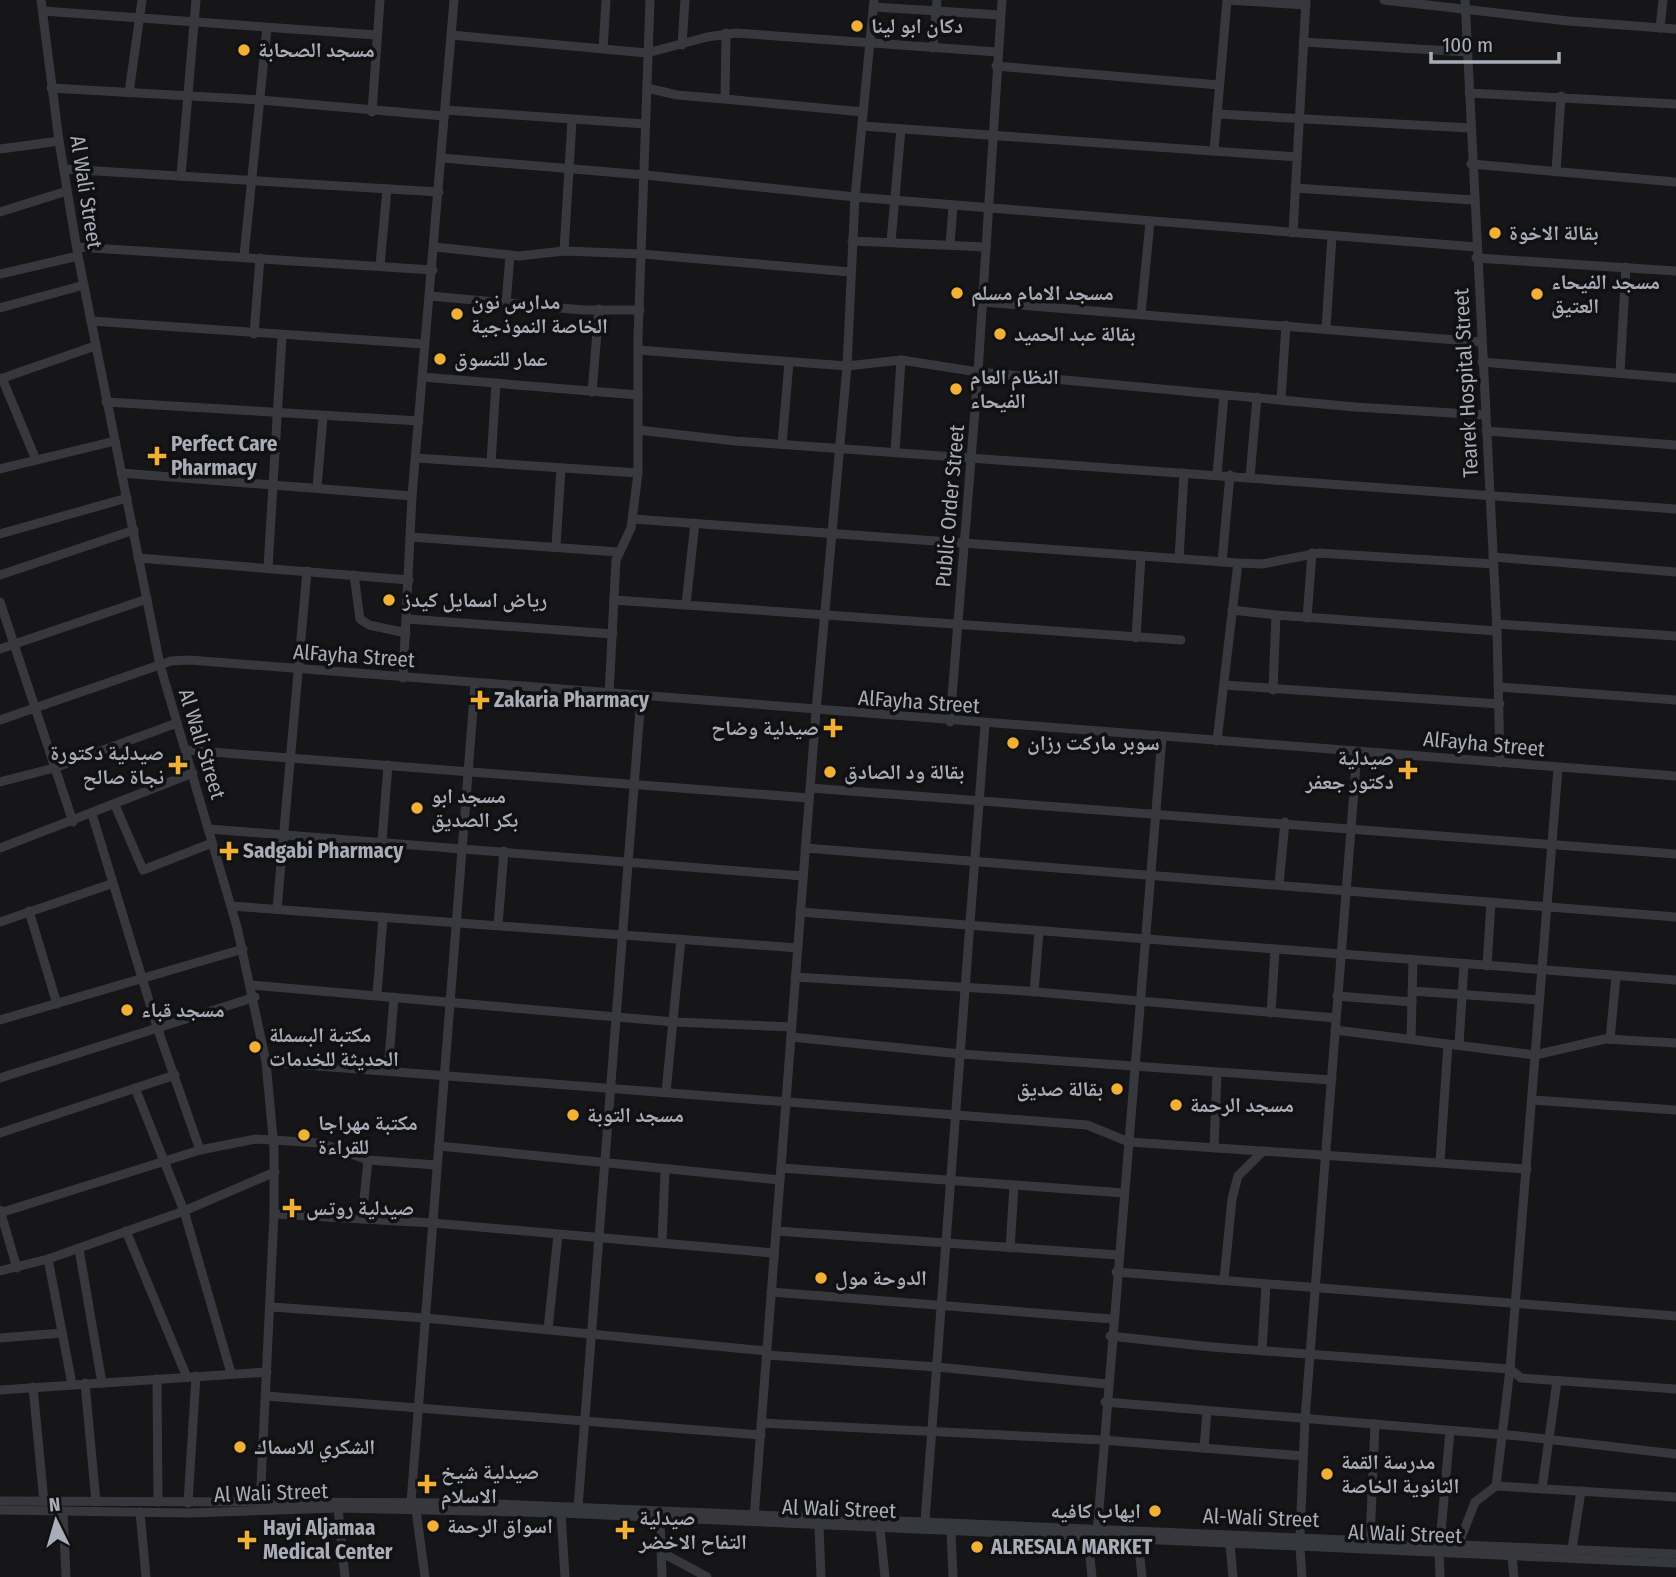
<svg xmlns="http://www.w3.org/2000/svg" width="1676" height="1577" viewBox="0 0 1676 1577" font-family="'Fira Sans Condensed','Noto Naskh Arabic',sans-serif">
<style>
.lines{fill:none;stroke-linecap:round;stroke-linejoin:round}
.minor{stroke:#37383d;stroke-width:9}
.poi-dot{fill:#f2b134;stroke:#111113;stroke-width:2.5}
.labels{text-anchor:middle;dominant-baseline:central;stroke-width:7;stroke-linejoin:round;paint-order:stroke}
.poi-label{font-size:21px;font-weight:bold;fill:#a8adb8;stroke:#111113;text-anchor:start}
.street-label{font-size:21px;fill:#a8adb8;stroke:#111113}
</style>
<rect width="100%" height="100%" fill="#161618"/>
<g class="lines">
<g class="minor">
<polyline points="41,0 59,141 78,256 160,665 237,927 266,1062 274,1148 274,1214 260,1505"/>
<polyline points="1228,0 1306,5"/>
<polyline points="1384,0 1568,21 1676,29"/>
<polyline points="1465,0 1497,631 1500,763"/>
<polyline points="874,7 1000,15"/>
<polyline points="43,11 376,35"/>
<polyline points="1660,28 1663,0"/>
<polyline points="726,33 725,99 863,112"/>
<polyline points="451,35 647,53 707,37 736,33 997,52"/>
<polyline points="1303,42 1467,52"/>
<polyline points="682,45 685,0"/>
<polyline points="933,48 937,0"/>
<polyline points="603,49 606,0"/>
<polyline points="996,66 1219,85"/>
<polyline points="51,88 260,100 444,116"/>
<polyline points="647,88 677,95 725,99"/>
<polyline points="129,93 142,0"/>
<polyline points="1469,93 1676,104"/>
<polyline points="445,110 645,124"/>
<polyline points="372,112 380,0"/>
<polyline points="1217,114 1470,128"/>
<polyline points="862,126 1297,157"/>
<polyline points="0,149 59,141"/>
<polyline points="1214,150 1227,0"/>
<polyline points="442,158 645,175 855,197 1476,247"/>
<polyline points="1471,164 1676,182"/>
<polyline points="64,169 439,192"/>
<polyline points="1556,172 1561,96"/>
<polyline points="181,176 196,0"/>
<polyline points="1295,188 1473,200"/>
<polyline points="0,212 67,191"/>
<polyline points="1293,233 1306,0"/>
<polyline points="852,241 986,247"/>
<polyline points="891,242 901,129"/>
<polyline points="950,245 953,205"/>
<polyline points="77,247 433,270"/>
<polyline points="435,247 519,256 564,251 642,254 850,272"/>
<polyline points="564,251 572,120"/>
<polyline points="244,256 267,28"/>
<polyline points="1476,258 1676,271"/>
<polyline points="380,266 387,189"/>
<polyline points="0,274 78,256"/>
<polyline points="430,296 583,310 640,310"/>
<polyline points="983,302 1481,342"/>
<polyline points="506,304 510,255"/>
<polyline points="0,308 84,285"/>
<polyline points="1141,314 1150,222"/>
<polyline points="91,321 424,344"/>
<polyline points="1326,328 1332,236"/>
<polyline points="254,334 260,258"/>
<polyline points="638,350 847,366 901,360 978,372 1355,407 1485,415"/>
<polyline points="1482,362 1676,378"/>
<polyline points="1620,372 1626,267"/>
<polyline points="422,377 638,395"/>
<polyline points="2,378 36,460"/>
<polyline points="0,379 95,346"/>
<polyline points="592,392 599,309"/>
<polyline points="1281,399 1286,325"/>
<polyline points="106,402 419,421"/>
<polyline points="638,430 735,441 1676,509"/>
<polyline points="1486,431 1676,445"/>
<polyline points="782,444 789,362"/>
<polyline points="895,452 901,360"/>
<polyline points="416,458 638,473"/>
<polyline points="491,463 496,383"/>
<polyline points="0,469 115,441"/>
<polyline points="121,473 412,496"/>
<polyline points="1217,475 1224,395"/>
<polyline points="1250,477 1257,397"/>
<polyline points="317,488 323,416"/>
<polyline points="633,519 1238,563 1262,564 1319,553 1494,564"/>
<polyline points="0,534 127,498"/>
<polyline points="411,537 618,552"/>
<polyline points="556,546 561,468"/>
<polyline points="1493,557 1676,572"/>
<polyline points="138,558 409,580"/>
<polyline points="1179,559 1184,473"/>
<polyline points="1222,562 1230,475"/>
<polyline points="268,568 282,336"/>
<polyline points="0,575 134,530"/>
<polyline points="354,575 360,619 369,625 406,633"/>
<polyline points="614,600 1181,640"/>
<polyline points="0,602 73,822"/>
<polyline points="686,604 695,523"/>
<polyline points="1232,610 1276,615"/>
<polyline points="1307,618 1312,553"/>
<polyline points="407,619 613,634"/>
<polyline points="1497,624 1676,636"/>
<polyline points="1136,638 1141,556"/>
<polyline points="0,649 147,599"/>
<polyline points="403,678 412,496 454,0"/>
<polyline points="1224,685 1500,704"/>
<polyline points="1499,687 1676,700"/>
<polyline points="1273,690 1276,615 1497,631"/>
<polyline points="609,694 616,560 631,528 638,473 638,338 650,0"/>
<polyline points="0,720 171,661 189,660 1676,776"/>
<polyline points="950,722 978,372 1002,0"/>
<polyline points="1217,741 1238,563"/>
<polyline points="186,750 809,798"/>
<polyline points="0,782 54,768 177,723"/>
<polyline points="810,788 1676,854"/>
<polyline points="115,805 143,870 212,843"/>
<polyline points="92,814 157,1027 200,1150"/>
<polyline points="209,829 803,876"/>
<polyline points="382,841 388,765"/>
<polyline points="0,848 193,773"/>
<polyline points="805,848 1676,917"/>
<polyline points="1279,884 1285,822"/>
<polyline points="231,906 798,948"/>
<polyline points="277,909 307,571"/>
<polyline points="29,911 57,1004"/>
<polyline points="800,912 1676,980"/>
<polyline points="0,922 111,884"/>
<polyline points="498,925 504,851"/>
<polyline points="1487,966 1491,902"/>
<polyline points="795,977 1025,991 1336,1018"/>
<polyline points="252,985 674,1022 792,1027"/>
<polyline points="1412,991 1539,1000"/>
<polyline points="1034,992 1039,932"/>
<polyline points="377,995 383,917"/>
<polyline points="1337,996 1412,1002"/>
<polyline points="1271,1013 1275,950"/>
<polyline points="0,1020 243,949"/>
<polyline points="1335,1030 1535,1055 1605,1039 1676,1043"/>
<polyline points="791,1037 961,1054 1332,1080"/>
<polyline points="1411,1039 1413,961"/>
<polyline points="1610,1039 1616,977"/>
<polyline points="1459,1045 1464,964"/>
<polyline points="266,1062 1087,1125 1129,1142 1527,1169"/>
<polyline points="388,1071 394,997"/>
<polyline points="0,1078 255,997"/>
<polyline points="135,1088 184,1211 231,1373"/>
<polyline points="666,1092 681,939"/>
<polyline points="1532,1100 1676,1110"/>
<polyline points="0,1133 175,1075"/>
<polyline points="439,1146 780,1180"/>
<polyline points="1214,1148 1217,1073"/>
<polyline points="1440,1162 1448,1044"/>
<polyline points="781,1168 1124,1193"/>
<polyline points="0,1210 17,1268"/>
<polyline points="0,1213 200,1150 256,1139 320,1143 368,1160 436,1165"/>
<polyline points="274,1214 433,1223 774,1253"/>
<polyline points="362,1219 368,1160"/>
<polyline points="126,1231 186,1375"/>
<polyline points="776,1231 1118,1255"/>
<polyline points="662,1243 665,1170"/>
<polyline points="1010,1248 1014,1186"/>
<polyline points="79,1249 102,1383"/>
<polyline points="48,1259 72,1384"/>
<polyline points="0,1271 48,1259 184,1211 275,1172"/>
<polyline points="1116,1272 1676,1316"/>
<polyline points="1224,1280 1232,1199 1238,1176 1263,1151"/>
<polyline points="771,1292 1112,1319"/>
<polyline points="272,1307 425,1318 767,1351"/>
<polyline points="548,1329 558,1235"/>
<polyline points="1110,1336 1212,1347 1510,1369 1521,1378 1676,1389"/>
<polyline points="0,1338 62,1333"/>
<polyline points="1262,1351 1266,1284"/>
<polyline points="767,1355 937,1367 1107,1384"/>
<polyline points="157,1379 158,1502"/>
<polyline points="85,1383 96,1502"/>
<polyline points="33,1387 44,1502"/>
<polyline points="0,1390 267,1372"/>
<polyline points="266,1396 761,1435"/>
<polyline points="1105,1402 1519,1436 1676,1454"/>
<polyline points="761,1423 1102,1440 1303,1456"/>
<polyline points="1204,1448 1207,1411"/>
<polyline points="1496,1486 1510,1369 1558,768"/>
<polyline points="1542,1489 1557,1381"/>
<polyline points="0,1501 473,1503 1676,1554"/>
<polyline points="411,1502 475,684"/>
<polyline points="188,1503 196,1376"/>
<polyline points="578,1507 641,697"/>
<polyline points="338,1508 345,1577"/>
<polyline points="0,1510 189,1513 338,1508 561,1513 1676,1563"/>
<polyline points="416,1510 425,1577"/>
<polyline points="63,1511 66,1577"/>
<polyline points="140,1512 146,1577"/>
<polyline points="561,1513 565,1577"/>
<polyline points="754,1518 816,711 847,366 855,197 874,0"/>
<polyline points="660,1519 662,1577"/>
<polyline points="925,1521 985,724"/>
<polyline points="819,1526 821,1577"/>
<polyline points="880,1528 885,1577"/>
<polyline points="951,1532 953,1577"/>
<polyline points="1097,1534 1162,737"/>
<polyline points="1300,1536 1305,1419 1357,752"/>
<polyline points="1088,1538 1092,1577"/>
<polyline points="1138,1539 1142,1577"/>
<polyline points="1370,1540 1375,1424"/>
<polyline points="1440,1543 1450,1431"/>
<polyline points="1459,1543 1475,1502 1496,1486 1676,1497"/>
<polyline points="1230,1544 1233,1577"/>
<polyline points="1300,1547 1302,1577"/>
<polyline points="1572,1549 1581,1491"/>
<polyline points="661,1552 707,1577"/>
<polyline points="1439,1552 1440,1577"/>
<polyline points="1512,1556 1514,1577"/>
</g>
</g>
<g class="poi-dot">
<circle cx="857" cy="26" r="7"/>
<circle cx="244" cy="50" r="7"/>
<circle cx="1495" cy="233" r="7"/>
<circle cx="957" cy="293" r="7"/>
<circle cx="1537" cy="294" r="7"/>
<circle cx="457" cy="314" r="7"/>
<circle cx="1000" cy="334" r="7"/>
<circle cx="440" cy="359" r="7"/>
<circle cx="956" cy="389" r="7"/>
<path d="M153.5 445.5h7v7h7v7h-7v7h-7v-7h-7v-7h7z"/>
<circle cx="389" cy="600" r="7"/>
<path d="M476.5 689.5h7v7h7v7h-7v7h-7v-7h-7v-7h7z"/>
<path d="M829.5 717.5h7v7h7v7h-7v7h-7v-7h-7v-7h7z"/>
<circle cx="1013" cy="743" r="7"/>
<path d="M174.5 754.5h7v7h7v7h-7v7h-7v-7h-7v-7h7z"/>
<path d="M1404.5 759.5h7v7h7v7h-7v7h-7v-7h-7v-7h7z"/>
<circle cx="830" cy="772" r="7"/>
<circle cx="417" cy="808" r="7"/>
<path d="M225.5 840.5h7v7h7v7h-7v7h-7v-7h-7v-7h7z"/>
<circle cx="127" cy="1010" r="7"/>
<circle cx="255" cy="1047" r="7"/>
<circle cx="1117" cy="1089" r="7"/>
<circle cx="1176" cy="1105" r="7"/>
<circle cx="573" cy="1115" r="7"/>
<circle cx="304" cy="1135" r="7"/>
<path d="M288.5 1197.5h7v7h7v7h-7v7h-7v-7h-7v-7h7z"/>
<circle cx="821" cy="1278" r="7"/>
<circle cx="240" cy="1447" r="7"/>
<circle cx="1327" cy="1474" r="7"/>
<path d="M423.5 1473.5h7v7h7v7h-7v7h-7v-7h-7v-7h7z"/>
<circle cx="1155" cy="1511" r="7"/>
<circle cx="433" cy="1526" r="7"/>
<path d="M621.5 1519.5h7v7h7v7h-7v7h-7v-7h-7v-7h7z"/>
<path d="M243.5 1529.5h7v7h7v7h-7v7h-7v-7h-7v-7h7z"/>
<circle cx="977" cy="1547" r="7"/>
</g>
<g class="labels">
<g class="poi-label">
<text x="871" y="26">دكان ابو لينا</text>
<text x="258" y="50">مسجد الصحابة</text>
<text x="1509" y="233">بقالة الاخوة</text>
<text x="1551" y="282">مسجد الفيحاء<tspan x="1551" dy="24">العتيق</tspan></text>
<text x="971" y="293">مسجد الامام مسلم</text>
<text x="471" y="302">مدارس نون<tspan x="471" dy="24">الخاصة النموذجية</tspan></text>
<text x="1014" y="334">بقالة عبد الحميد</text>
<text x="454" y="359">عمار للتسوق</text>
<text x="970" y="377">النظام العام<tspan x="970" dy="24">الفيحاء</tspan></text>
<text x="171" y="444">Perfect Care<tspan x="171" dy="24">Pharmacy</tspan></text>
<text x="403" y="600">رياض اسمايل كيدز</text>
<text x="494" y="700">Zakaria Pharmacy</text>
<text x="819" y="728" text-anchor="end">صيدلية وضاح</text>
<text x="1027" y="743">سوبر ماركت رزان</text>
<text x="164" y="753" text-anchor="end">صيدلية دكتورة<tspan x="164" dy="24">نجاة صالح</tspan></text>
<text x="1394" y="758" text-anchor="end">صيدلية<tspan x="1394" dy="24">دكتور جعفر</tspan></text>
<text x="844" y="772">بقالة ود الصادق</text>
<text x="431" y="796">مسجد ابو<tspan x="431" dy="24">بكر الصديق</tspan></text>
<text x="243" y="851">Sadgabi Pharmacy</text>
<text x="141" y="1010">مسجد قباء</text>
<text x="269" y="1035">مكتبة البسملة<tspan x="269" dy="24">الحديثة للخدمات</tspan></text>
<text x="1103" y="1089" text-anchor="end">بقالة صديق</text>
<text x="1190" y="1105">مسجد الرحمة</text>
<text x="587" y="1115">مسجد التوبة</text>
<text x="318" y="1123">مكتبة مهراجا<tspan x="318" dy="24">للقراءة</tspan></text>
<text x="306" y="1208">صيدلية روتس</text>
<text x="835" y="1278">الدوحة مول</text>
<text x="254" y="1447">الشكري للاسماك</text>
<text x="1341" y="1462">مدرسة القمة<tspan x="1341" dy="24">الثانوية الخاصة</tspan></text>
<text x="441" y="1472">صيدلية شيخ<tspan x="441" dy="24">الاسلام</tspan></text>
<text x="1141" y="1511" text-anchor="end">ايهاب كافيه</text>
<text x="639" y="1518">صيدلية<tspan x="639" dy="24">التفاح الاخضر</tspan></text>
<text x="447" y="1526">اسواق الرحمة</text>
<text x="263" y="1528">Hayi Aljamaa<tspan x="263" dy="24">Medical Center</tspan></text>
<text x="991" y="1547">ALRESALA MARKET</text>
</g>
<g class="street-label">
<text transform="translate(86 192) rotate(81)">Al Wali Street</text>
<text transform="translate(1466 383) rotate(-93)">Tearek Hospital Street</text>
<text transform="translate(950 506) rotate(-85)">Public Order Street</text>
<text transform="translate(354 656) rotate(4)">AlFayha Street</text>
<text transform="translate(919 702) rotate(4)">AlFayha Street</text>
<text transform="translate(202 744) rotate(73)">Al Wali Street</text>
<text transform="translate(1484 744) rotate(5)">AlFayha Street</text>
<text transform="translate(271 1493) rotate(-2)">Al Wali Street</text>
<text transform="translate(839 1509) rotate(2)">Al Wali Street</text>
<text transform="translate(1261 1518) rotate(2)">Al-Wali Street</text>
<text transform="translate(1405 1534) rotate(2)">Al Wali Street</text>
</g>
</g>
<g transform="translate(56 1521) rotate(355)" stroke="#111113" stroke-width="5" paint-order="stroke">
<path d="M0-5L12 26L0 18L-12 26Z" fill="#a8adb8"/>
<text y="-10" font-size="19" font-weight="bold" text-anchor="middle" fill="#a8adb8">N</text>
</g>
<path d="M1431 52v10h128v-10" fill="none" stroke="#a8adb8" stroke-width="3.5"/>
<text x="1442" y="52" font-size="21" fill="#a8adb8" stroke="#111113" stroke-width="5" paint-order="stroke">100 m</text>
</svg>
